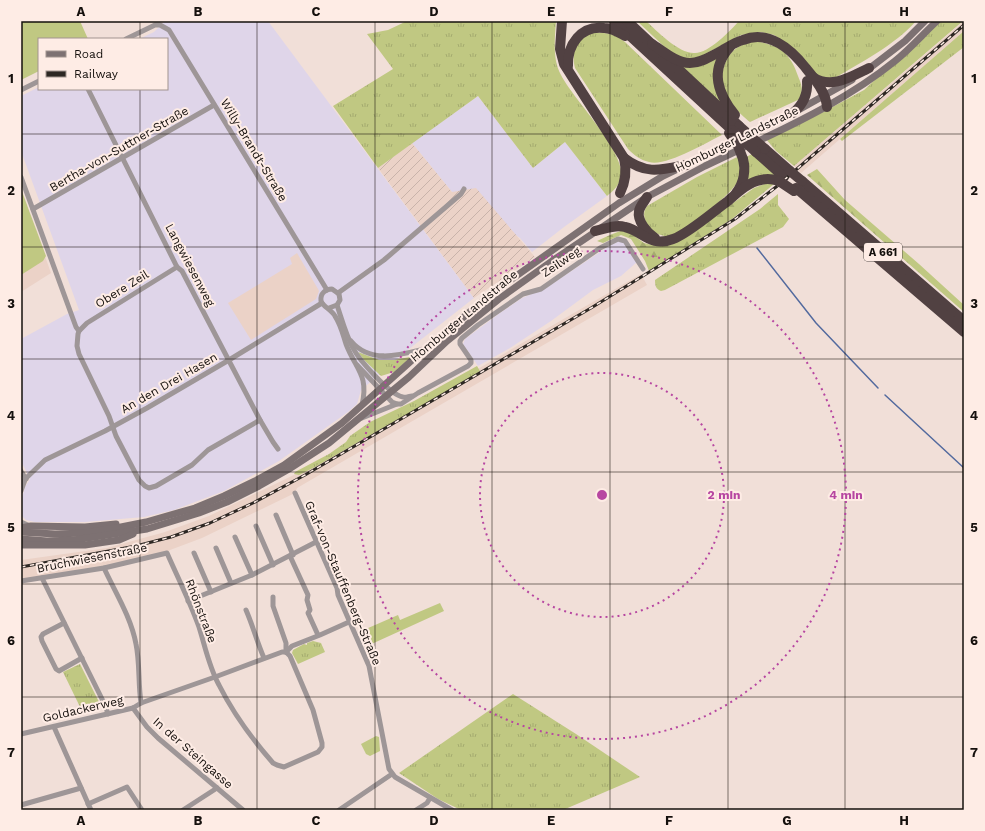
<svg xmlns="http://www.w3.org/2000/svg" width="985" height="831" viewBox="0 0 985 831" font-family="'Work Sans',sans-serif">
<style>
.commercial{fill:#dfd5e9}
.industrial{fill:url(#industrial-furrows)}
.built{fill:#ebd2c7}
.grass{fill:url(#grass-tufts)}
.forest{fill:url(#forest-firs)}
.garden{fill:#c0c882}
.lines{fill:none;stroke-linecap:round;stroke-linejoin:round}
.stream{stroke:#536a9e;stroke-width:1.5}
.minor{stroke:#9e9697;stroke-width:5}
.secondary{stroke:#7d7172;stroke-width:7}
.motorway{stroke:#514142;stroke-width:10}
.rail-casing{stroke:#2d2723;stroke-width:3}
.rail{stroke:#feece5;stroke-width:1.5;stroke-dasharray:4.5;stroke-linecap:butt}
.motorway-bridge{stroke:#514142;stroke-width:10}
.grid{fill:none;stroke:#15100d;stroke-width:1;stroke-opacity:0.55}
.ring{fill:none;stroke:#b746a1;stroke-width:2;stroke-dasharray:2 4}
.labels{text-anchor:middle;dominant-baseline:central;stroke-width:4;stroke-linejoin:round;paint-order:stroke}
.shield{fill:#feece5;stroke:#5b524e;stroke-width:1}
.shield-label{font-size:11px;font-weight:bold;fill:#15100d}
.street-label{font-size:12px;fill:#15100d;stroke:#feece5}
.centre{fill:#b746a1;stroke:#feece5;stroke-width:2}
.ring-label{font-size:12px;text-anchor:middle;font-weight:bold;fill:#b746a1;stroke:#feece5;stroke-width:4;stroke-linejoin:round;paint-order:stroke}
.neatline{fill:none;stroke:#15100d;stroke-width:1.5}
.grid-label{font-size:13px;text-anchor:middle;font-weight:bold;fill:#15100d}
</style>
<defs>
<pattern id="industrial-furrows" width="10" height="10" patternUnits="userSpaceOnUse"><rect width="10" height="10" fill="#ebd2c7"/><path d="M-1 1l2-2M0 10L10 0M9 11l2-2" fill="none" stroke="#c9b3aa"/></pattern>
<pattern id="grass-tufts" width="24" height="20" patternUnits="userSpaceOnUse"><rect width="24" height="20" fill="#c0c882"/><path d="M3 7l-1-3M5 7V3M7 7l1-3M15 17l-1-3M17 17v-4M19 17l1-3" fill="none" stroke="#a4ab6f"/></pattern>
<pattern id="forest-firs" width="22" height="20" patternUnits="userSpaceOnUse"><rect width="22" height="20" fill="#c0c882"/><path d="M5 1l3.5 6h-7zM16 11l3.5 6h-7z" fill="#a4ab6f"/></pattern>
</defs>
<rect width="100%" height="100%" fill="#f1dfd8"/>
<g class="commercial">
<polygon points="165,21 268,21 474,298 409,349 361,390 357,404 348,412 279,461 224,491 174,510 144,517 85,522 35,522 26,520 21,515 21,502 25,487 30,479 21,461 21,339 67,314 79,310 21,151 21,96 39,87 39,89 167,89 167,39 139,39 154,32"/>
<polygon points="478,96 533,168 565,142 607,196 564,227 532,252 520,238 452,192 412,143"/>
<polygon points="621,240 624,242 637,262 621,276 593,290 551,321 510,348 478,366 463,344 465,339 500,313 522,298 546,288 612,244"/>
</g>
<polygon class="industrial" points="412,143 452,192 476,188 535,257 474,298 378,168"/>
<g class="built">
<polygon points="964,21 964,31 840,139 801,173 794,166"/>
<polygon points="21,189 51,273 21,292"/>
<polygon points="297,253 318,289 319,291 316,299 251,340 228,303 292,264 290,258"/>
<polygon points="641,274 647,285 297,488 295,493 202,538 170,550 167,553 104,568 21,581 21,560 107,548 165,532 209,516 302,471"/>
</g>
<g class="grass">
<path d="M 407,21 L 556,21 C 555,38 552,59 561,75 C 573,99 626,152 621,177 C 619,186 613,191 607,196 L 565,142 L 533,168 L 478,96 L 378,168 L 333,106 L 393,69 L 367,34 L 388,30 Z"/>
<path d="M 637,21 L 646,21 C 657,31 679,54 695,53 C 709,53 730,31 739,21 L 916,21 C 895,45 860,63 833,79 L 818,76 L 783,41 L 774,35 L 761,32 L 741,35 L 692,61 L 671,53 Z"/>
<polygon points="938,21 963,21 794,166 776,151 766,139 827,110 864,90"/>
<polygon points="964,31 964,47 842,141 840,139"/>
<path d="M 592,32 L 614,34 L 625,42 L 722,135 C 705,143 666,167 649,162 C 640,160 634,155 628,149 L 575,68 C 571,50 576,41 592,32 Z"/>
<path d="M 753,41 C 777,44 790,51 798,76 C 802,86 803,88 800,99 L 750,122 C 740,114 720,96 720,81 C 721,76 723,71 724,66 C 731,49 736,47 753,41 Z"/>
<polygon points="724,52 721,103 678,65"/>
<polygon points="752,154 779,177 753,180 745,179 746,157"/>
<path d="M 737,157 C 741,163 741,174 738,181 C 732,194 683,234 669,236 C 655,238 637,219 647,206 L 697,177 Z"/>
<path d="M 778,194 L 778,205 L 789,219 L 783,227 L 665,290 L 661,291 C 656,289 655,286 655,280 L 760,209 Z"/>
<polygon points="358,352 379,360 394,360 410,357 410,358 394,372 381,376 364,360"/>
<polygon points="477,366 480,371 468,379 315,467 299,475 294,474 295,472 329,454 346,442 350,436 370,422 414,401"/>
<polygon points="313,641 321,643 325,652 298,664 292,653 293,650 304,644 307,645 307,643"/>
<polygon points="80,664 99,702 98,705 96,707 81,709 63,672"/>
<polygon points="513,694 576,734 640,777 563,810 461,810 438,799 399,773"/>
</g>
<g class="forest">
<polygon points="817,169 845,200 919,264 964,305 964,312 807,175"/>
<polygon points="767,183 774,184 732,219 649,271 645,261 631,239 621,235 603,243 597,241 610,235 623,230 629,232 644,243 657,246 712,218 754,188"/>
</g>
<g class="garden">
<polygon points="21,21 80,21 88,39 39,39 39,71 21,80"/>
<polygon points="21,189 46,256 43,261 21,275"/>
<polygon points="440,603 444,611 365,647 359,632 398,615 400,620"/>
<polygon points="376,736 379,737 380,751 370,756 366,754 361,744"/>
</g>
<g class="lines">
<g class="stream">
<polyline points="757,248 816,323 878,388"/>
<polyline points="885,395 964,468"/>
</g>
<g class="minor">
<polyline points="126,39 155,25 160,25 169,30 327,290"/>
<polyline points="88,89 177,267 182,271 260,420 273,442 278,449"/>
<polyline points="21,90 39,81"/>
<polyline points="21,177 76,327 79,331"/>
<polyline points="33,209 214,105"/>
<polyline points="177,267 87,323 79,331 78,334 77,346 79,354 109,416 116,436 139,480 145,486 149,488 156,486 192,465 208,450 260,420"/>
<polyline points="338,293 384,260 461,194 464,189"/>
<path d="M 337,305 C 342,320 346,335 353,348 C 359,360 390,395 403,397 C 406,398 409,396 412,396"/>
<path d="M 329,308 L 337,305 L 340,300 L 339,294 L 332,289 C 326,289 320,293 321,301 C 322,306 332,310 335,316 C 341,325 343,335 346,344 C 356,370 369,375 362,405"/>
<path d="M 351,341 C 370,364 400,355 424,349"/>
<polyline points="357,365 392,402 397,404 401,404 418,393 468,366 471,363 471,360 460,344 460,341 462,338 478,325 523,294 541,289 600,248 618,239 625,241 643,269"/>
<polyline points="362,418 397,404"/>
<polyline points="21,471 26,479"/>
<polyline points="21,483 45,460 105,431 147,408 229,360 322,303"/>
<polyline points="21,491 25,480"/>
<polyline points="295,493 337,588 338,595 369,666 389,769 395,777 452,810"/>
<polyline points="276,515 293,555"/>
<polyline points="21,522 30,526"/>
<polyline points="256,526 273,565"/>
<polyline points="235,537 252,575"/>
<polyline points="216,548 231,583"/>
<polyline points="194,553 211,592"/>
<polyline points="290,556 308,595 307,600 310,610 308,613 318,635"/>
<path d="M 104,568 C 115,592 131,617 136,644 C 140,663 138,683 141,703"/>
<polyline points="42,578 105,705 108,714"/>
<path d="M 21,581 L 104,568 L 167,553 C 178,578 190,602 199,627 C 205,646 209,667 219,685 C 233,713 252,739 273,763 L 277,765 L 284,767 L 318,752 L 322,747 L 322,743 L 313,710 L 290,656 L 286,652"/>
<polyline points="273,597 273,606 286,643 286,652"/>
<polyline points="188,601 252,575 316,542"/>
<path d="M 246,610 C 253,626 257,642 264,658"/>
<polyline points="64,623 43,634 41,637 42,641 56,669 59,671 82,658"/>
<polyline points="286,652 292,646 320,635 349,622"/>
<polyline points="133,708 147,727 158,738 243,810"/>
<polyline points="54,727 91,810"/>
<polyline points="21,734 133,708 141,703 215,677 282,652 286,652"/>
<polyline points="88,804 127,787 142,810"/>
<polyline points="21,805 81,788"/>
<polyline points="183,810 217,788"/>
<polyline points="339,810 392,774"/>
<polyline points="416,810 427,803 430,798"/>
</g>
<g class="secondary">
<polyline points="866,71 905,41 925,21"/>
<path d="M 754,143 C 803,120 853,95 895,61 C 910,49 923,34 937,21"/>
<polyline points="21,528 31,526 85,527 116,524"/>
<polyline points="21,532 55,534 85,533 116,528 146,522 195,508 224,496 255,481 284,465 342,423 419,354 495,291 619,203 663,176 793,113 852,80"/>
<polyline points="21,539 47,541 74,540 147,529 199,513 227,502 259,486 289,469 329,443 409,377 447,341 499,299 552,261 647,197 705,166 743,148"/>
<polyline points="21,545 85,545 119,540 133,534"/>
</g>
<g class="motorway">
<path d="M 562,21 L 560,49 L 564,64 L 624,158 C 627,171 626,181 620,193"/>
<polyline points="614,21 732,130"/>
<polyline points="627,21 739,126"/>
<path d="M 652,44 C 663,51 676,63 690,63 C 701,63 711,56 721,51 C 728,47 735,42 743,40 C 768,30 790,48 805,67 C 814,78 826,92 827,107"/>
<path d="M 730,47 C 709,70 718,94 735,115"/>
<path d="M 568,66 C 567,45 581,25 604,28 C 612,28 618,32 625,36"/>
<path d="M 813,77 C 831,90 852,76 869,68"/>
<path d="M 793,113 C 804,104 808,94 807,81"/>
<polyline points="765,149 790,171"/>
<polyline points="756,152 784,177"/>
<path d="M 624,158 C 646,175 661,170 686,165"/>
<polyline points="802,181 964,321"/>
<polyline points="796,188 964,332"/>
<path d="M 736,193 C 744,183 746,170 743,159"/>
<path d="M 647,197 C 644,202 640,206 639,211 C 637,221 647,233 655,238"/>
<path d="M 595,231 C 605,229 615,224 625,227 C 643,231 650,248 673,239 C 688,234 714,211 728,201 C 737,193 748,182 761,180 C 767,178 773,179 779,181"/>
</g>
<defs>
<polyline id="rail" points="21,567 136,546 171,537 210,523 253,503 305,475 591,308 735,219 776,187 964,25"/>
</defs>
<use href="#rail" class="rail-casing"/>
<use href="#rail" class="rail"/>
<g class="motorway-bridge">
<polyline points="739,126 765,149"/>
<polyline points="732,130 756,152"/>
<polyline points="729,133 738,146 743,159"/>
<polyline points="790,171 802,181"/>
<polyline points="779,181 794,191"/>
</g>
</g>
<path class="grid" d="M 140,21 L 140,39M 257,21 L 257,810M 375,21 L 375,810M 492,21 L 492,810M 610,21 L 610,810M 728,21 L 728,810M 845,21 L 845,810M 140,89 L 140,810M 21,134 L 964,134M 21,247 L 964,247M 21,359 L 964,359M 21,472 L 964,472M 21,584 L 964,584M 21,697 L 964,697"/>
<g class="ring">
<circle cx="602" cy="495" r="122"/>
<circle cx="602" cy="495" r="244"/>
</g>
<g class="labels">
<rect class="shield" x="864" y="243" width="38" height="18" rx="3"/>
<g class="shield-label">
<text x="883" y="252">A 661</text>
</g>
<g class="street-label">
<text transform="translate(737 139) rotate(-26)">Homburger Landstraße</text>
<text transform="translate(119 149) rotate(-30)">Bertha-von-Suttner-Straße</text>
<text transform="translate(254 150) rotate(59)">Willy-Brandt-Straße</text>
<text transform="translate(561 262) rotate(-34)">Zeilweg</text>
<text transform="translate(190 265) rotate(62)">Langwiesenweg</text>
<text transform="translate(122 289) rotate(-32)">Obere Zeil</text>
<text transform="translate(464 316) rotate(-40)">Homburger Landstraße</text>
<text transform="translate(169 383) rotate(-30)">An den Drei Hasen</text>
<text transform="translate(92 558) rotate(-11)">Bruchwiesenstraße</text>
<text transform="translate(343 583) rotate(67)">Graf-von-Stauffenberg-Straße</text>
<text transform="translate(201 611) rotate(69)">Rhönstraße</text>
<text transform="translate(83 709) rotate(-13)">Goldackerweg</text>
<text transform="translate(193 753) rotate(41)">In der Steingasse</text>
</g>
</g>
<circle cx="602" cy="495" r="6" class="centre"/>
<g class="ring-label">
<text x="724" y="499">2 min</text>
<text x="846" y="499">4 min</text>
</g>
<rect width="985" height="831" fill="none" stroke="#feece5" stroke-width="44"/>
<rect x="38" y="38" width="130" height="52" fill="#feece5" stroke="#a1948f"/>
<rect x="46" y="51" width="20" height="6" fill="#7d7172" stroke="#a1948f"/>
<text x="74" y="58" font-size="12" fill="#15100d">Road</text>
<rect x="46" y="71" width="20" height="6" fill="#2d2723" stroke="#a1948f"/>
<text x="74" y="78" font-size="12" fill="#15100d">Railway</text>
<rect x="22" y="22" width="941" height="787" class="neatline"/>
<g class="grid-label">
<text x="81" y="16">A</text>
<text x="198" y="16">B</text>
<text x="316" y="16">C</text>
<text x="434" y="16">D</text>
<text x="551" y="16">E</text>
<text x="669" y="16">F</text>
<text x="787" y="16">G</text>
<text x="904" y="16">H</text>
<text x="11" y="83">1</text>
<text x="974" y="83">1</text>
<text x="11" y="195">2</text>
<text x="974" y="195">2</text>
<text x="11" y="308">3</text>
<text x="974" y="308">3</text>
<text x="11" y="420">4</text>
<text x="974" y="420">4</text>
<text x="11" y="532">5</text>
<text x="974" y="532">5</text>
<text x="11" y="645">6</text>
<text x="974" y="645">6</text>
<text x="11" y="757">7</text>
<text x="974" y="757">7</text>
<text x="81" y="825">A</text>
<text x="198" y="825">B</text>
<text x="316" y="825">C</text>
<text x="434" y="825">D</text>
<text x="551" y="825">E</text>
<text x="669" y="825">F</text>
<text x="787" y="825">G</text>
<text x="904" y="825">H</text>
</g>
</svg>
